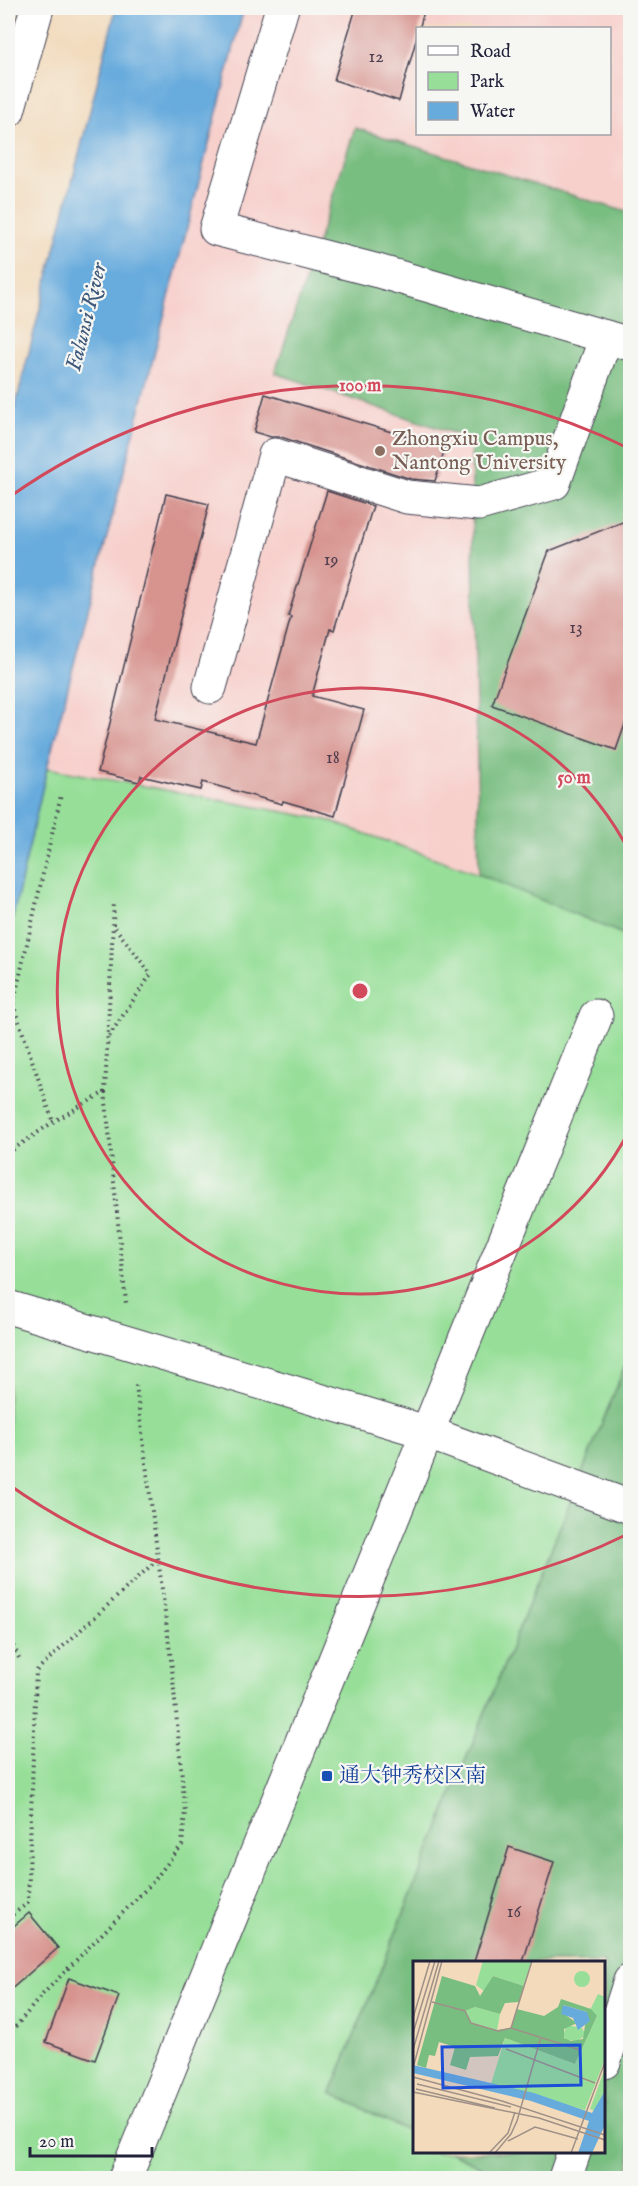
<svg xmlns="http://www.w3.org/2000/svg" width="638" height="2186" viewBox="0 0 638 2186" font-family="'IM FELL English','Noto Serif SC',serif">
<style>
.built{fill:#f7d0cc;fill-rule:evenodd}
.green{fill:#97df99;stroke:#5c806a;stroke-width:1.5}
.forest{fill:#79be81;stroke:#4e705e;stroke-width:1.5}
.water{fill:#67abdd;stroke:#44668c;stroke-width:1.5}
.building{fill:#d7938e}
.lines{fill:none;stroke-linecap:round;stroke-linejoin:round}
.minor-casing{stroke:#413e4e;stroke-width:35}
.major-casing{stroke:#413e4e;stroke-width:35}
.path{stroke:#413e4e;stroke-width:4;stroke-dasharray:1.5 4.5;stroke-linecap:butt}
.minor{stroke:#fff;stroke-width:33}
.major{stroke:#fff;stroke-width:33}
.ring{fill:none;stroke:#d1495b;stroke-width:3}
.education-dot{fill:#8d6e63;stroke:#f6f6f2;stroke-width:2}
.transit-dot{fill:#1a4fb4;stroke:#f6f6f2;stroke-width:2}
.labels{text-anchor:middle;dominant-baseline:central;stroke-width:4.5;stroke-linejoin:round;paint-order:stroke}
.number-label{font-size:18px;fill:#4f3e50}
.education-label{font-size:21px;fill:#785e54;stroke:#f6f6f2;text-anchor:start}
.transit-label{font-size:21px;fill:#164399;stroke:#f6f6f2;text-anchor:start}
.water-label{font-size:22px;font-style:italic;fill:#3e597c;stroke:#f6f6f2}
.inset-road{fill:none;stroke:#9f9088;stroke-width:1.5}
.view{fill:#1d4ed8;fill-opacity:0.15;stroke:#1d4ed8;stroke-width:3}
.inset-edge{fill:none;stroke:#22223b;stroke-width:3}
.centre{fill:#d1495b;stroke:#f6f6f2;stroke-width:3}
.ring-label{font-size:18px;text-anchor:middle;font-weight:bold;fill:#d1495b;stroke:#f6f6f2;stroke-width:4.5;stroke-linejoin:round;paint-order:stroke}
</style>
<rect width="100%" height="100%" fill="#f6f6f2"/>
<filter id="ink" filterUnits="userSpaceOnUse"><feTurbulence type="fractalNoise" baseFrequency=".0167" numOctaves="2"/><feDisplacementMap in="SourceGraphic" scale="12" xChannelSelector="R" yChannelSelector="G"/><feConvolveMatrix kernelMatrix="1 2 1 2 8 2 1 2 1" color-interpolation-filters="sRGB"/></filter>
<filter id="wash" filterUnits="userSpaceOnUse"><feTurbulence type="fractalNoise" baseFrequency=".008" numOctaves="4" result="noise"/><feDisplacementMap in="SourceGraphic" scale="24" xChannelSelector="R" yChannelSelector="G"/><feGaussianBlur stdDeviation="1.35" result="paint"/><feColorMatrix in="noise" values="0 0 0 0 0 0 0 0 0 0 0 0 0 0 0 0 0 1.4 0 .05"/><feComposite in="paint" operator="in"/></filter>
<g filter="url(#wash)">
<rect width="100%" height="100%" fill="#f2dabb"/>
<path class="built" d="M 244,8 L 630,8 L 630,937 L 479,874 L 327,820 L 47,768 ZM 418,28 L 610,28 L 610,134 L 418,134 Z"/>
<polygon class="green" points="47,768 327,820 479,874 630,937 630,1354 331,2093 414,2134 414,2152 450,2152 505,2178 8,2178 8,938"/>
<g class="forest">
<polygon points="355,128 630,213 630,937 479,874 471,439 275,373"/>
<polygon points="630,1354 630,2178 505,2178 450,2152 604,2152 604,1962 414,1962 414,2134 331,2093"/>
</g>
<polygon class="water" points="116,8 244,8 47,768 8,938 8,435"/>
<g id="blocks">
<g class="building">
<polygon points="356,8 425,8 399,101 334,80"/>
<polygon points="265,394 445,448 435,481 411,479 281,437 271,437 254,432"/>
<polygon points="327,491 373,506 334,630 330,629 312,696 364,710 335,816 283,801 282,804 203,782 201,790 141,776 139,782 98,772 166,494 209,504 155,719 256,743 291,617 288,616"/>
<polygon points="630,519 630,710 616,750 492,705 549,551"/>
<polygon points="509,1847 554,1862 523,1962 474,1962"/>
<polygon points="29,1913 58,1948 8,1992 8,1931"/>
<polygon points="69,1978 119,1996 95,2060 46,2042"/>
</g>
</g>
</g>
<g filter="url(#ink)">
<use href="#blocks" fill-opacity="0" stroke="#413e4e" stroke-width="1.5"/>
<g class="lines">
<defs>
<g id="minor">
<polyline points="282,8 216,229 378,271 630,344"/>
<polyline points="210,687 275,455 407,497 479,504 554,483 606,337"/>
<polyline points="8,1307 426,1432 630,1507"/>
<polyline points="604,2062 630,1981"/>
<polyline points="125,2178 596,1016"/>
<polyline points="565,2178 574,2152"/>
</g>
<polyline id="major" points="8,111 37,8"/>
</defs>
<use href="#minor" class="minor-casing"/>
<use href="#major" class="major-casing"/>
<g class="path">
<polyline points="13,1004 53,1122"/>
<polyline points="8,1027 61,795"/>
<polyline points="109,1036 151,974 113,925"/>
<polyline points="105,1092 126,1303"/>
<polyline points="8,1153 53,1122 105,1092 114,901"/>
<polyline points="8,1635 20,1660"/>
<polyline points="8,1918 28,1903 36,1671 157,1560"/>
<polyline points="8,2036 41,1996 151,1884 182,1845 185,1811 172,1668 136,1385"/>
</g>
<use href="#minor" class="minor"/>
<use href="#major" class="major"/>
</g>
</g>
<g class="ring">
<path d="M630 1129A303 303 0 1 1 630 853"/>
<path d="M630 1533A606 606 0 0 1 8 1484M8 498A606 606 0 0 1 630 449"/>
</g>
<circle class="education-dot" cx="380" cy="451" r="6"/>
<rect class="transit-dot" x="321" y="1770" width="12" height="12" rx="3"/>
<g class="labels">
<g class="number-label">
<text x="376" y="57">12</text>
<text x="331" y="560">19</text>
<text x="576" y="628">13</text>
<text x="333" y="758">18</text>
<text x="514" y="1912">16</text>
</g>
<g class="education-label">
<text x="392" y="439">Zhongxiu Campus,<tspan x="392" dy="24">Nantong University</tspan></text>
</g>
<g class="transit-label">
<text x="339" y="1776">通大钟秀校区南</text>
</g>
<g class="water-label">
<text transform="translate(87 317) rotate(-76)">Falunsi River</text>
</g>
</g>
<g transform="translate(413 1961)">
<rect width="192" height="192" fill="#f2dabb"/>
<path d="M 70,0 L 119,0 L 111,25 L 80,15 L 71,30 L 63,24 ZM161 18a8 8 0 1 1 16 0a8 8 0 1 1-16 0ZM 185,33 L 192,36 L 192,98 L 172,149 L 78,123 L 92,77 L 162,103 L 184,55 L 176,51 ZM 62,46 L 87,53 L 84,69 L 58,62 L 52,50 ZM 154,64 L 169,67 L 173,74 L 164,80 L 153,79 L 150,74 ZM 192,107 L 192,130 L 182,150 L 177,148 Z" fill="#97df99"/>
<path d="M 29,15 L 62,25 L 67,35 L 80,15 L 111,25 L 106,41 L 92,42 L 87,53 L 62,46 L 52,50 L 58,62 L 84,69 L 98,67 L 104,48 L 131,55 L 145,46 L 148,38 L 178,48 L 184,55 L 162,103 L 92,77 L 85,95 L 57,96 L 53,109 L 37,104 L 42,86 L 26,81 L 22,95 L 16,94 L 13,107 L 4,104 ZM 150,44 L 174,51 L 170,78 L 158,80 L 151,77 L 151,68 L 164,62 L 154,55 Z" fill="#79be81" fill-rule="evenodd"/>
<path d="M 150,44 L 174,51 L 177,60 L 165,69 L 160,57 L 148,53 ZM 0,104 L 121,132 L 179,152 L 192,130 L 192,164 L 179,192 L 165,192 L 176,160 L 118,140 L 0,112 Z" fill="#67abdd"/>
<path class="inset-road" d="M 19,41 L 52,50 L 58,62 L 85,70 L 98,67 L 167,89M 0,57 L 17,0M 98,67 L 119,0M 0,72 L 22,0M 93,88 L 182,122M 0,89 L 26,0M 0,107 L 29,0M 0,116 L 89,140 L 192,174M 4,123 L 98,146M 3,128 L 82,147M 0,131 L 126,157 L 192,179M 95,180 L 122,166 L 165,178M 76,192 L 95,172 L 102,151M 82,192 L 98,173 L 104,160 L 128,76M 158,192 L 192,101"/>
<path class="view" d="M 167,84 L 168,124 L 30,127 L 29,86 Z"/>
<rect width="192" height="192" class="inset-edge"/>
</g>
<circle cx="360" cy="991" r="9" class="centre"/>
<g class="ring-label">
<text x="360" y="391">100 m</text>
<text x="574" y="783">50 m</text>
</g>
<rect width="638" height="2186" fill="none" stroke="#f6f6f2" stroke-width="30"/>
<rect x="416" y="27" width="195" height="108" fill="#f6f6f2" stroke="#a1a1a9" stroke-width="1.5"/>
<rect x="428" y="46" width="30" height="9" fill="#ffffff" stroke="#a1a1a9" stroke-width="1.5"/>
<text x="470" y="57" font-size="18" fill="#22223b">Road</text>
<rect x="428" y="72" width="30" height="18" fill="#97df99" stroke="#a1a1a9" stroke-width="1.5"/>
<text x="470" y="87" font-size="18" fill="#22223b">Park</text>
<rect x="428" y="102" width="30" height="18" fill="#67abdd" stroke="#a1a1a9" stroke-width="1.5"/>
<text x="470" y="117" font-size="18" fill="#22223b">Water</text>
<path d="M30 2147v9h122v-9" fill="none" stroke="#22223b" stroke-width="3"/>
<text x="39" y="2147" font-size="18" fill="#22223b" stroke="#f6f6f2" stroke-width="4.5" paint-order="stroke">20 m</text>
</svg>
